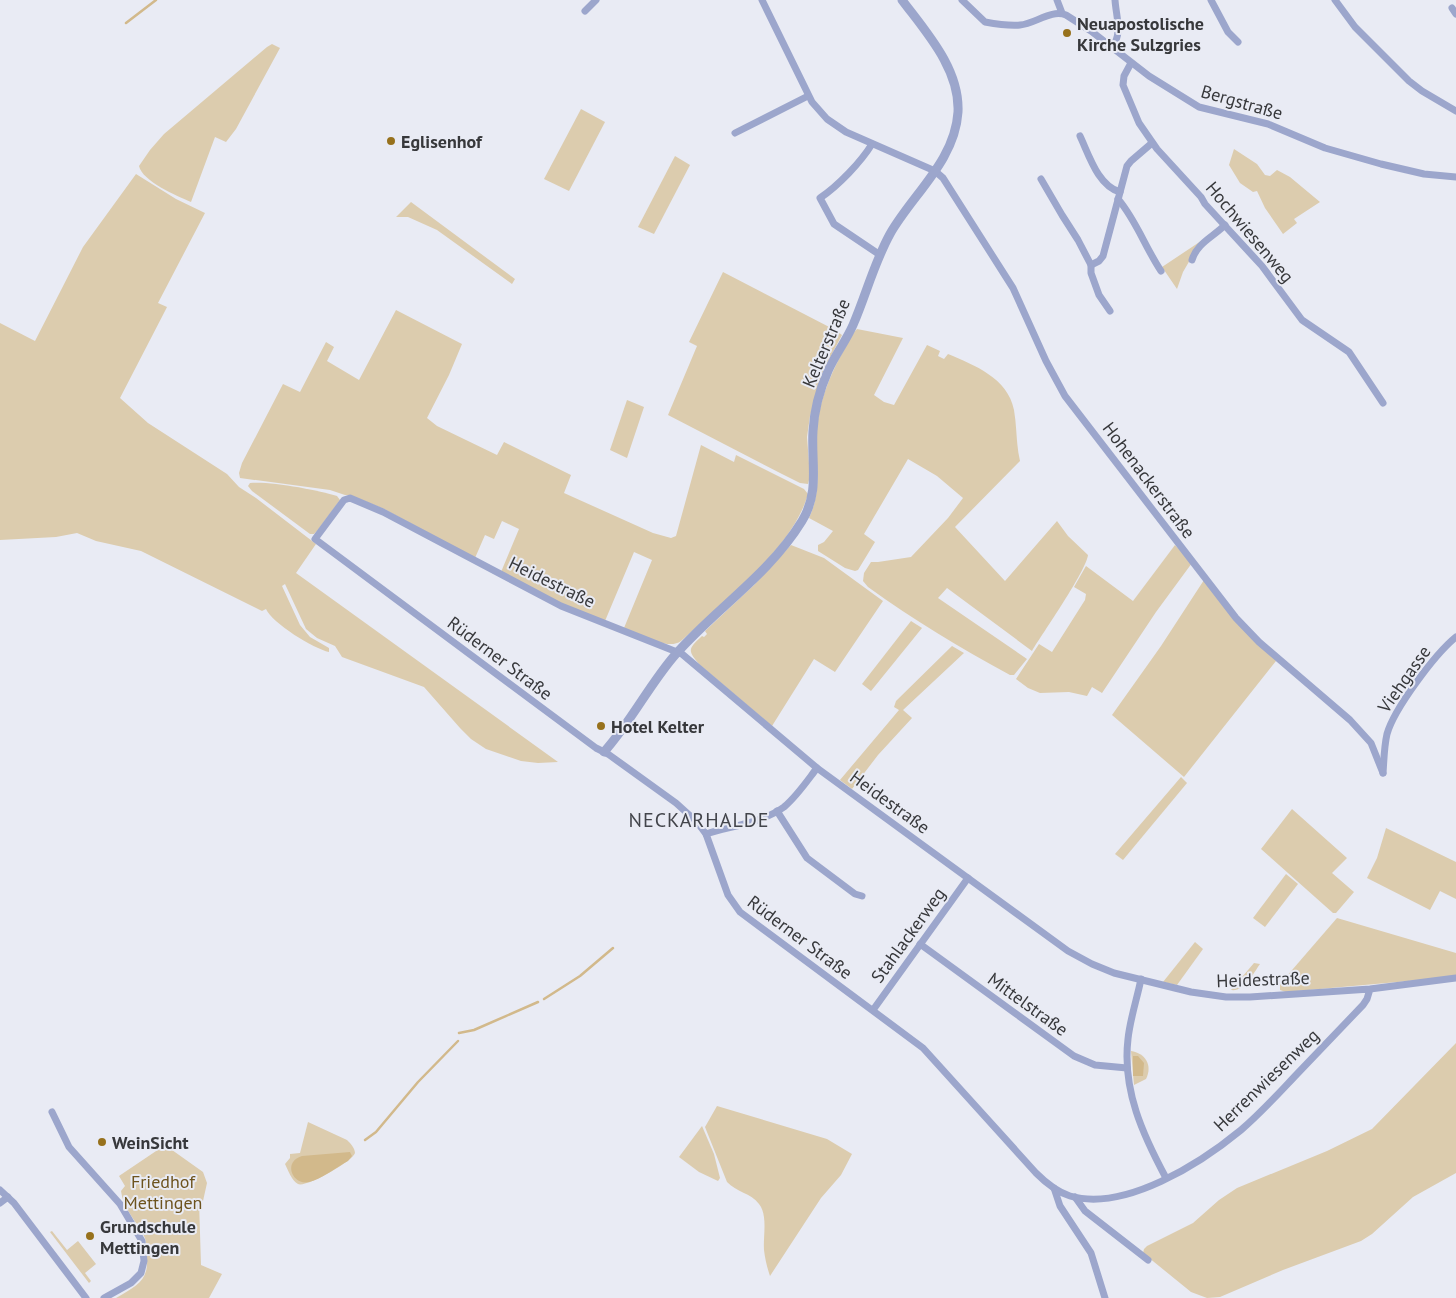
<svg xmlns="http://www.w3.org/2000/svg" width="1456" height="1298" viewBox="0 0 1456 1298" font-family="'PT Sans',sans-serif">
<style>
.green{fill:#dcccae}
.water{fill:#d2b98b}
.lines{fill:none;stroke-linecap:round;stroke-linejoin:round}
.stream{stroke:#d2b98b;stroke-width:2.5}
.minor{stroke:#9ca6cc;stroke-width:7}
.tertiary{stroke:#9ca6cc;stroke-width:9}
.poi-dot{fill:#97711c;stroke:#e9ebf4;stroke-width:2}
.labels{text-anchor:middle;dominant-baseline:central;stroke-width:4;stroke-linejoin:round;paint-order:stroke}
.poi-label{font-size:18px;font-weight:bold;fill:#37383b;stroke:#e9ebf4;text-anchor:start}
.street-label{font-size:18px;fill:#37383b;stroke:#e9ebf4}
.park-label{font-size:18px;fill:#6d531e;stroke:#e9ebf4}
.quarter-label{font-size:20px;letter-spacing:1px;fill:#43454b;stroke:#e9ebf4}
</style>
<rect width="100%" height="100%" fill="#e9ebf4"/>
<g class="green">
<path d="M 272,44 L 280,48 L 236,129 L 226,142 L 215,137 L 191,202 C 177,196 142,181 139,166 L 150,150 L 164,134 L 267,47 Z"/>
<polygon points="581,109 605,122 569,191 544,179"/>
<polygon points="1234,149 1257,164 1265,175 1270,176 1277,170 1290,177 1320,202 1294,219 1297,223 1283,234 1265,208 1257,191 1253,192 1240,183 1229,165"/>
<polygon points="675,156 690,165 654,234 638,227"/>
<path d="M 136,174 L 176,199 L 205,213 L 158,303 L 167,307 L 165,311 L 120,398 L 148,423 L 227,474 L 239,487 L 256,498 L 316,544 L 296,573 L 558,762 L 538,763 L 521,761 L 486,749 L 471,739 L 460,728 L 424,687 L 342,657 L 335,646 L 317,638 L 306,629 L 285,584 L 282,586 L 300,625 L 310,637 L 329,648 L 329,652 C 314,649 272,623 266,609 L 262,611 L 141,551 L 96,541 L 77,533 L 56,537 L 0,540 L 0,323 L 35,341 L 83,247 Z"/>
<polygon points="411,202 515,279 512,284 437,230 408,217 396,217"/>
<polygon points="1201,241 1183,272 1177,289 1162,267"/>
<polygon points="723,272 835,330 842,335 823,371 810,416 807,437 810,476 808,484 800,483 782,474 668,415 697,346 689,342"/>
<path d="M 396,310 L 462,344 L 449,375 L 427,418 L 437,426 L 497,455 L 504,442 L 571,475 L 564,493 L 653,533 L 671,538 L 676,536 L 701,445 L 734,462 L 736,455 L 804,489 L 808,494 C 793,548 722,604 681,641 C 668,651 638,634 624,628 L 652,560 L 634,552 L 605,621 L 563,604 L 501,572 L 519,529 L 502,521 L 494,539 L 485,535 L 475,558 L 384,509 L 350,495 L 345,495 L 330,490 L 240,478 L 239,473 L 242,463 L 283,384 L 300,392 L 326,342 L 334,347 L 327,361 L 359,380 Z"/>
<path d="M 857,329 L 903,338 L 874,395 L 884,402 L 894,405 L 927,345 L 940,351 L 938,356 L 944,359 L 948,354 C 974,365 1008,378 1014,410 C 1017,427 1016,444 1020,461 L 955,527 L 1005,581 L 1057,521 L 1068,536 L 1088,555 C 1086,571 1043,633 1032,651 L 947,588 L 938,598 L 1027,659 L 1014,675 L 1010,675 C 960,648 914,620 868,587 L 863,581 L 864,573 L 871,562 L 878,562 L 911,557 L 948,518 L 963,498 L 937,476 L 908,459 L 864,534 L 875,542 L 858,570 L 855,571 L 845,568 L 818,551 L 818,545 L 824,542 L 833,531 L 809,518 C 822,490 816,468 816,439 C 817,406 829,376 845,348 C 848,342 852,334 857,329 Z"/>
<polygon points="627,400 644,407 627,458 610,450"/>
<path d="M 250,483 C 270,481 318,490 337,496 L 340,500 L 317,531 L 314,534 L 310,534 L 252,491 L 248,486 Z"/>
<path d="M 791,545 L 824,558 L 883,601 L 835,672 L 814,659 L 772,726 L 700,665 C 687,650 688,649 702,636 L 704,637 L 707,634 L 705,631 L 754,585 Z"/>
<polygon points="1175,545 1192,563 1156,612 1102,693 1092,687 1087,696 1069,692 1040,693 1028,688 1016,679 1039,644 1052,652 1085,600 1086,594 1074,587 1086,566 1133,601"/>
<polygon points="1204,580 1274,657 1276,661 1184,777 1112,715 1161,646"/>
<polygon points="911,621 922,628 871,691 862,684"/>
<polygon points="952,646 964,653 903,710 912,718 878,755 852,789 840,780 899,710 894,707 896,701"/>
<polygon points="1181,777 1187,783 1123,860 1115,854"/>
<polygon points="1292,809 1347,858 1332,873 1354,892 1336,913 1333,913 1261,849"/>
<polygon points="1386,828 1456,862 1456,899 1440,891 1430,910 1367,878 1377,858"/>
<polygon points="1286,874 1298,884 1265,927 1253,918"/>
<polygon points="1337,918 1456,953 1456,975 1442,978 1286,992 1280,990 1280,984"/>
<polygon points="1195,942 1203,949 1177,985 1163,982"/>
<path d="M 1254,963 L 1260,964 C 1253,974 1244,992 1231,990 Z"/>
<polygon points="1456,1043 1456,1173 1413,1197 1372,1234 1361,1241 1283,1270 1220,1297 1207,1298 1191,1292 1143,1253 1144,1249 1147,1246 1193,1223 1219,1200 1237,1188 1327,1151 1372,1129"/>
<path d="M 1131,1051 C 1145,1053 1153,1065 1146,1079 L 1134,1085 Z"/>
<path d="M 717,1106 L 827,1139 L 852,1154 L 841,1175 L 821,1198 L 770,1276 C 767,1267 765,1259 764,1250 C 763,1236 768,1215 759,1204 C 751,1193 736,1192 727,1182 L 705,1127 Z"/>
<path d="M 308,1122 L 347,1140 C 350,1143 355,1148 355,1153 C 353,1161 306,1188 298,1184 C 292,1181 288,1170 285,1164 L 290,1158 L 290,1154 L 300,1153 Z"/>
<polygon points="702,1126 714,1154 720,1178 718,1181 699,1172 679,1157"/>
<path d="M 165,1145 L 203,1172 L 207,1183 L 203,1201 L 199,1201 L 201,1265 L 222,1274 L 209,1298 L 116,1298 C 138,1285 151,1280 146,1251 C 145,1246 147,1241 144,1236 C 136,1221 123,1208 121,1191 L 125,1186 L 119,1176 Z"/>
<polygon points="52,1231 67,1250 78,1241 96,1264 85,1273 91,1281 89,1283 50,1232"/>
</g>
<g class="water">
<polygon points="1133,1056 1138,1056 1144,1063 1143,1076 1133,1076"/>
<path d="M 350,1152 L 352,1156 L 348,1161 C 337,1167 320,1180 309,1182 C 293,1186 282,1162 302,1156 Z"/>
</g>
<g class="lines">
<g class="stream">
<polyline points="126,23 156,0"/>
<polyline points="544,999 580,976 613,948"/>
<polyline points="459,1033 474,1030 538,1002"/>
<polyline points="365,1140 376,1132 418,1082 458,1041"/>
</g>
<g class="minor">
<polyline points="762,0 812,102 827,119 846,132 935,171 943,178 1013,288 1046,361 1065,396 1236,618 1259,642 1350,720 1371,743 1383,773"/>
<path d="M 962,0 L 985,22 C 996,24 1009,26 1020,25 C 1035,24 1051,9 1066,15 L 1091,31 L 1149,76 L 1199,107 L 1268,124 L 1325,148 L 1381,164 L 1424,174 L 1456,177"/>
<polyline points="1057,0 1062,13"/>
<polyline points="1211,0 1228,32 1238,42"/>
<polyline points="1335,0 1355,27 1409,81 1422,91 1456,111"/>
<polyline points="1452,8 1456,14"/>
<polyline points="585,11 596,0"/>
<path d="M 1112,47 C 1123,34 1116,16 1115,0"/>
<polyline points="1131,63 1124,76 1123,85 1139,123 1157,149 1201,197 1205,204 1262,266 1302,320 1349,352 1383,403"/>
<polyline points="735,133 808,96"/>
<path d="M 1080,136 C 1089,155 1098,186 1120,192"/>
<path d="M 872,144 C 861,162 838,186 820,198 L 834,224 L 880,255"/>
<polyline points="1041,179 1062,215 1078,240 1091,265 1091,273 1099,295 1110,311"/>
<path d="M 1118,199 C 1136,220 1145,247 1161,271"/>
<path d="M 1192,260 C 1197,243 1213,237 1225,225"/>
<polyline points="1091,265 1099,261 1103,256 1127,166 1131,161 1152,143"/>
<path d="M 1383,773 C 1384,760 1384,747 1387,734 C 1394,709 1435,654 1456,637"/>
<polyline points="777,811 807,858 855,894 862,896"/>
<path d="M 706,834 C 731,826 762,823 784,807 C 797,796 807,781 817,768"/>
<polyline points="920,944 1074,1056 1095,1065 1127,1068"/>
<path d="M 1141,979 C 1137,999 1130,1019 1128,1039 C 1122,1090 1143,1135 1166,1178"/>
<path d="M 1370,989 L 1367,999 L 1363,1005 C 1341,1028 1319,1051 1297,1074 C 1279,1093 1261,1113 1241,1130 C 1201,1163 1125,1212 1070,1196 C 1057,1192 1046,1183 1036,1173 L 923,1048 L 740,912 L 728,895 L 706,834 L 697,822 L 676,803 L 608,754 L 596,748 L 315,539 L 344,500 L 350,498 L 383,512 L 561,606 L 682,654 L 817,768 L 1068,951 L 1092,964 L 1114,973 L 1191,992 L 1226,997 L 1250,997 L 1370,989 L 1456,978"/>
<polyline points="873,1010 968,878"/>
<polyline points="52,1112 69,1147 120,1204 142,1241 144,1261 141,1273 131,1283 104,1298"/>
<polyline points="1054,1188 1060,1206 1091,1253 1105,1298"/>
<polyline points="0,1190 14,1203 86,1298"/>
<polyline points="1075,1197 1085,1211 1148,1260"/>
<polyline points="0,1203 8,1197"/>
</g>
<path class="tertiary" d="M 604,752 C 631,722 649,685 675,655 C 715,609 769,575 802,521 C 820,492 811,463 813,431 C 814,412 820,389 828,371 C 835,355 846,341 853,325 C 866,295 874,263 890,234 C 912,195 955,161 958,112 C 960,69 926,32 902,0"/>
</g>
<g class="poi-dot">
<circle cx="1067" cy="33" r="5"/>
<circle cx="391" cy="141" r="5"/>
<circle cx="601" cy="726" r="5"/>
<circle cx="102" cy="1142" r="5"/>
<circle cx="90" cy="1236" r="5"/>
</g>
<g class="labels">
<g class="poi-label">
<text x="1077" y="23">Neuapostolische<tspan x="1077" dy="21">Kirche Sulzgries</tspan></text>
<text x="401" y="141">Eglisenhof</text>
<text x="611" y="726">Hotel Kelter</text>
<text x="112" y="1142">WeinSicht</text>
<text x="100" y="1226">Grundschule<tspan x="100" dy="21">Mettingen</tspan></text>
</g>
<g class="street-label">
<text transform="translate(1242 102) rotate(16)">Bergstraße</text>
<text transform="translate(1250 232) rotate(50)">Hochwiesenweg</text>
<text transform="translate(826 343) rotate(-67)">Kelterstraße</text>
<text transform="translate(1149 480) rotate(53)">Hohenackerstraße</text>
<text transform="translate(552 582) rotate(26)">Heidestraße</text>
<text transform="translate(500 658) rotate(37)">Rüderner Straße</text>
<text transform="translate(1404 679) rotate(-55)">Viehgasse</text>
<text transform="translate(890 802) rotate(36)">Heidestraße</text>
<text transform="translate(908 935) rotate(-54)">Stahlackerweg</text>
<text transform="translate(800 937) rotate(37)">Rüderner Straße</text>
<text transform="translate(1263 979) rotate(-2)">Heidestraße</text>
<text transform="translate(1028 1004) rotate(36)">Mittelstraße</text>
<text transform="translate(1266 1080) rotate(-44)">Herrenwiesenweg</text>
</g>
<g class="park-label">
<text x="163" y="1181">Friedhof<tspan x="163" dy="21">Mettingen</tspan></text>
</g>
<g class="quarter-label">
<text x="699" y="820">NECKARHALDE</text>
</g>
</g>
</svg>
